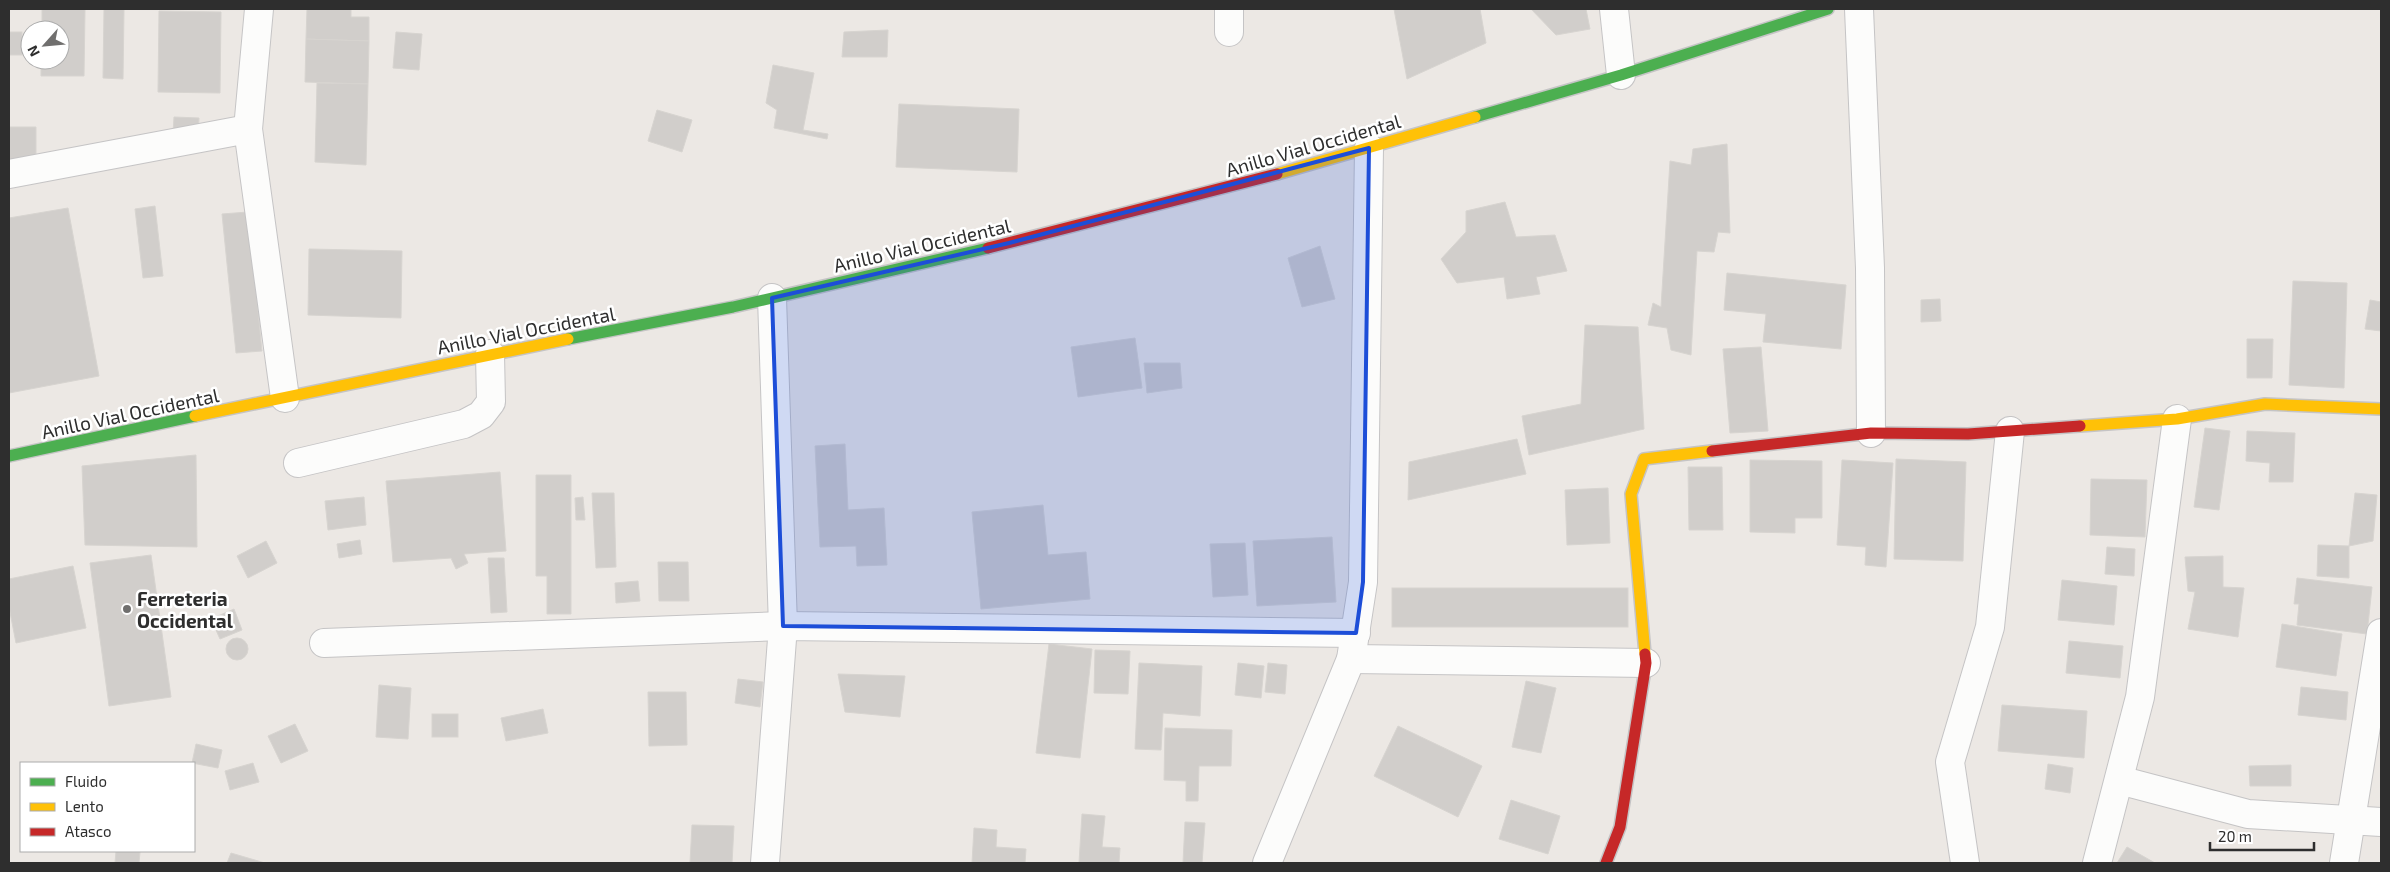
<svg xmlns="http://www.w3.org/2000/svg" width="2390" height="872" viewBox="0 0 2390 872" font-family="'Exo 2',sans-serif">
<style>
.building{fill:#d1cecb;stroke:#d7d4d0}
.lines{fill:none;stroke-linecap:round;stroke-linejoin:round}
.street-casing{stroke:#c5c4c5;stroke-width:30}
.fast-casing{stroke:#c5c4c5;stroke-width:14}
.slow-casing{stroke:#c5c4c5;stroke-width:14}
.jam-casing{stroke:#c5c4c5;stroke-width:14}
.street{stroke:#fcfcfb;stroke-width:28}
.fast{stroke:#4caf50;stroke-width:11}
.slow{stroke:#ffc107;stroke-width:11}
.jam{stroke:#c62828;stroke-width:11}
.marked{fill:#1d4ed8;fill-opacity:0.2;stroke:#1d4ed8;stroke-width:4;stroke-linejoin:round}
.poi-dot{fill:#706f6e;stroke:#fff;stroke-width:2}
.labels{text-anchor:middle;dominant-baseline:central;stroke-width:5;stroke-linejoin:round;paint-order:stroke}
.street-label{font-size:19px;fill:#2e2e2e;stroke:#fff}
.poi-label{font-size:19px;font-weight:bold;fill:#2e2e2e;stroke:#fff;text-anchor:start}
</style>
<rect width="100%" height="100%" fill="#ece8e4"/>
<g class="building">
<polygon points="42,9 85,9 84,76 41,76 41,60 60,60 60,30 42,30"/>
<polygon points="104,9 124,9 123,79 103,78"/>
<polygon points="307,9 351,9 351,17 369,17 369,41 306,39"/>
<polygon points="1394,9 1480,9 1486,43 1407,79"/>
<polygon points="1531,9 1586,9 1590,29 1556,35"/>
<polygon points="159,11 221,12 220,93 158,92"/>
<polygon points="888,30 887,57 842,57 844,32"/>
<rect x="9" y="32" width="13" height="23"/>
<polygon points="396,32 422,34 419,70 393,68"/>
<polygon points="306,39 369,41 368,84 305,82"/>
<polygon points="773,65 814,73 803,130 828,134 827,139 774,128 777,110 766,103"/>
<polygon points="317,83 368,84 366,165 315,162"/>
<polygon points="899,104 1019,109 1017,172 896,167"/>
<polygon points="657,110 692,120 682,152 648,141"/>
<polygon points="174,117 199,118 198,136 173,134"/>
<polygon points="9,127 36,127 36,162 9,161"/>
<polygon points="1727,144 1730,233 1718,232 1714,252 1697,251 1691,355 1671,350 1667,328 1648,325 1653,303 1661,307 1670,161 1691,165 1693,149"/>
<polygon points="1505,202 1516,237 1555,235 1567,271 1536,277 1540,294 1507,299 1504,277 1457,283 1441,259 1466,232 1466,211"/>
<polygon points="155,206 163,276 143,278 135,209"/>
<polygon points="68,208 99,376 9,393 9,218"/>
<polygon points="248,212 262,351 236,353 222,214"/>
<polygon points="1320,246 1335,299 1302,307 1288,258"/>
<polygon points="309,249 402,251 401,318 308,315"/>
<polygon points="1727,273 1846,285 1841,349 1763,342 1766,314 1724,310"/>
<polygon points="2293,281 2347,283 2344,388 2289,385"/>
<polygon points="1940,299 1941,321 1921,322 1921,300"/>
<polygon points="2370,300 2381,302 2381,331 2365,329"/>
<polygon points="1585,325 1638,327 1644,429 1529,455 1522,416 1581,404"/>
<polygon points="1135,338 1142,388 1078,397 1071,347"/>
<polygon points="2247,339 2273,339 2272,378 2247,378"/>
<polygon points="1761,347 1768,431 1730,433 1723,349"/>
<polygon points="1144,363 1180,363 1182,388 1147,393"/>
<polygon points="2205,428 2230,431 2219,510 2194,507"/>
<polygon points="2247,431 2295,433 2293,482 2269,482 2270,463 2246,461"/>
<polygon points="1517,439 1526,474 1408,500 1409,462"/>
<polygon points="845,444 848,510 884,508 887,565 857,566 856,546 820,547 815,446"/>
<polygon points="196,455 197,547 85,545 82,466"/>
<polygon points="1896,459 1966,462 1963,561 1894,559"/>
<polygon points="1750,460 1822,461 1822,518 1795,518 1795,533 1750,532"/>
<polygon points="1842,460 1893,463 1886,567 1865,565 1866,547 1837,545"/>
<polygon points="1688,467 1722,467 1723,530 1689,530"/>
<polygon points="500,472 506,551 464,554 468,563 456,569 451,558 393,562 386,481"/>
<polygon points="536,475 571,475 571,614 547,614 547,576 536,576"/>
<polygon points="2091,479 2147,480 2145,537 2090,535"/>
<polygon points="1608,488 1610,543 1567,545 1565,490"/>
<polygon points="592,493 614,493 616,567 596,568"/>
<polygon points="2355,493 2377,495 2373,541 2349,546"/>
<polygon points="364,497 366,525 328,530 325,501"/>
<polygon points="583,497 585,520 576,520 575,498"/>
<polygon points="1043,505 1048,555 1086,552 1090,599 981,609 972,512"/>
<polygon points="1332,537 1336,602 1257,606 1253,541"/>
<polygon points="360,540 362,554 339,558 337,544"/>
<polygon points="266,541 277,563 248,578 237,556"/>
<polygon points="1245,543 1248,595 1213,597 1210,544"/>
<polygon points="2318,545 2349,546 2349,578 2317,576"/>
<polygon points="2107,547 2135,549 2134,576 2105,574"/>
<polygon points="151,555 171,697 109,706 90,563"/>
<polygon points="2223,556 2223,587 2244,588 2238,637 2188,629 2195,592 2188,591 2185,557"/>
<polygon points="488,558 504,558 507,612 491,613"/>
<polygon points="658,562 688,562 689,601 659,601"/>
<polygon points="73,566 86,628 16,643 9,607 9,579"/>
<polygon points="2297,578 2372,587 2367,634 2297,625 2299,604 2294,604"/>
<polygon points="2062,580 2117,586 2114,625 2058,620"/>
<polygon points="638,581 640,601 616,603 615,583"/>
<rect x="1392" y="588" width="236" height="39"/>
<polygon points="234,609 242,630 220,639 211,619"/>
<polygon points="2282,624 2342,634 2336,676 2276,667"/>
<circle cx="237" cy="649" r="11"/>
<polygon points="2069,641 2123,646 2120,678 2066,673"/>
<polygon points="1049,644 1092,649 1080,758 1036,753"/>
<polygon points="1095,650 1130,651 1128,694 1094,693"/>
<polygon points="1139,663 1202,666 1200,716 1163,713 1161,750 1135,749"/>
<polygon points="1238,663 1264,666 1261,698 1235,695"/>
<polygon points="1268,663 1287,665 1285,694 1265,692"/>
<polygon points="838,674 905,676 900,717 845,712"/>
<polygon points="738,679 763,682 760,707 735,703"/>
<polygon points="1526,681 1556,688 1541,753 1512,747"/>
<polygon points="379,685 411,688 408,739 376,737"/>
<polygon points="2301,687 2348,692 2346,720 2298,715"/>
<polygon points="648,692 686,692 687,745 649,746"/>
<polygon points="2002,705 2087,711 2084,758 1998,751"/>
<polygon points="543,709 548,733 506,741 501,718"/>
<rect x="432" y="714" width="26" height="23"/>
<polygon points="295,724 308,751 281,763 268,736"/>
<polygon points="1398,726 1482,766 1458,817 1374,776"/>
<polygon points="1165,728 1232,730 1231,766 1199,766 1198,801 1186,801 1186,781 1164,780"/>
<polygon points="196,744 222,750 218,768 192,763"/>
<polygon points="253,763 259,782 230,790 225,771"/>
<polygon points="2048,764 2073,768 2070,793 2045,789"/>
<polygon points="2291,765 2291,786 2250,786 2249,766"/>
<polygon points="1511,800 1560,816 1548,854 1499,839"/>
<polygon points="1082,814 1105,816 1102,847 1120,848 1119,863 1079,863"/>
<polygon points="1185,822 1205,823 1202,863 1183,863"/>
<polygon points="692,825 734,826 732,863 690,863"/>
<polygon points="974,828 997,830 996,847 1026,849 1025,863 972,863"/>
<polygon points="2127,847 2155,863 2117,863"/>
<polygon points="116,851 140,852 139,863 115,863"/>
<polygon points="231,853 265,863 227,863"/>
</g>
<g class="lines">
<defs>
<g id="street">
<polyline points="259,9 248,129 285,398"/>
<polyline points="1229,9 1229,32"/>
<polyline points="1614,9 1621,75"/>
<polyline points="1859,9 1870,268 1871,433"/>
<polyline points="9,174 248,129"/>
<polyline points="298,463 464,424 481,415 491,402 490,354"/>
<polyline points="324,643 783,626 1356,633"/>
<polyline points="1351,659 1646,663"/>
<polyline points="2119,780 2248,814 2381,822"/>
<polyline points="765,863 783,626 772,298"/>
<polyline points="1267,863 1351,659 1363,582 1369,148"/>
<polyline points="1965,863 1950,762 1990,627 2010,431"/>
<polyline points="2097,863 2140,697 2177,419"/>
<polyline points="2344,863 2381,633"/>
</g>
<g id="fast">
<polyline points="1475,117 1621,75 1828,9"/>
<polyline points="568,339 733,307 988,248"/>
<polyline points="9,456 195,416"/>
</g>
<g id="slow">
<polyline points="1277,174 1475,117"/>
<polyline points="195,416 568,339"/>
<polyline points="2080,426 2177,419 2265,404 2381,409"/>
<polyline points="1645,654 1631,494 1644,459 1712,451"/>
</g>
<g id="jam">
<polyline points="988,248 1277,174"/>
<polyline points="1712,451 1871,433 1968,434 2080,426"/>
<polyline points="1606,863 1620,827 1646,663 1645,654"/>
</g>
</defs>
<use href="#street" class="street-casing"/>
<use href="#fast" class="fast-casing"/>
<use href="#slow" class="slow-casing"/>
<use href="#jam" class="jam-casing"/>
<use href="#street" class="street"/>
<use href="#fast" class="fast"/>
<use href="#slow" class="slow"/>
<use href="#jam" class="jam"/>
</g>
<path class="marked" d="M 1369,148 L 1363,582 L 1356,633 L 783,626 L 772,298 L 1009,243 Z"/>
<circle class="poi-dot" cx="127" cy="609" r="5"/>
<g class="labels">
<g class="street-label">
<text transform="translate(1313 145) rotate(-16)">Anillo Vial Occidental</text>
<text transform="translate(922 245) rotate(-13)">Anillo Vial Occidental</text>
<text transform="translate(526 330) rotate(-11)">Anillo Vial Occidental</text>
<text transform="translate(130 413) rotate(-12)">Anillo Vial Occidental</text>
</g>
<g class="poi-label">
<text x="137" y="598">Ferreteria<tspan x="137" dy="22">Occidental</tspan></text>
</g>
</g>
<rect width="2390" height="872" fill="none" stroke="#2e2e2e" stroke-width="20"/>
<rect x="20" y="762" width="175" height="90" fill="#ffffff" stroke="#ababab"/>
<rect x="30" y="778" width="25" height="8" fill="#4caf50" stroke="#ababab"/>
<text x="65" y="787" font-size="15" fill="#2e2e2e">Fluido</text>
<rect x="30" y="803" width="25" height="8" fill="#ffc107" stroke="#ababab"/>
<text x="65" y="812" font-size="15" fill="#2e2e2e">Lento</text>
<rect x="30" y="828" width="25" height="8" fill="#c62828" stroke="#ababab"/>
<text x="65" y="837" font-size="15" fill="#2e2e2e">Atasco</text>
<g transform="translate(45 45) rotate(243)"><circle r="24" fill="#ffffff" stroke="#ababab"/>
<path d="M0-4L9 19L0 12L-9 19Z" fill="#706f6e"/>
<text y="-8" font-size="14" font-weight="bold" text-anchor="middle" fill="#2e2e2e">N</text>
</g>
<path d="M2210 842v8h104v-8" fill="none" stroke="#2e2e2e" stroke-width="2.5"/>
<text x="2218" y="842" font-size="15" fill="#2e2e2e" stroke="#ffffff" stroke-width="4" paint-order="stroke">20 m</text>
</svg>
